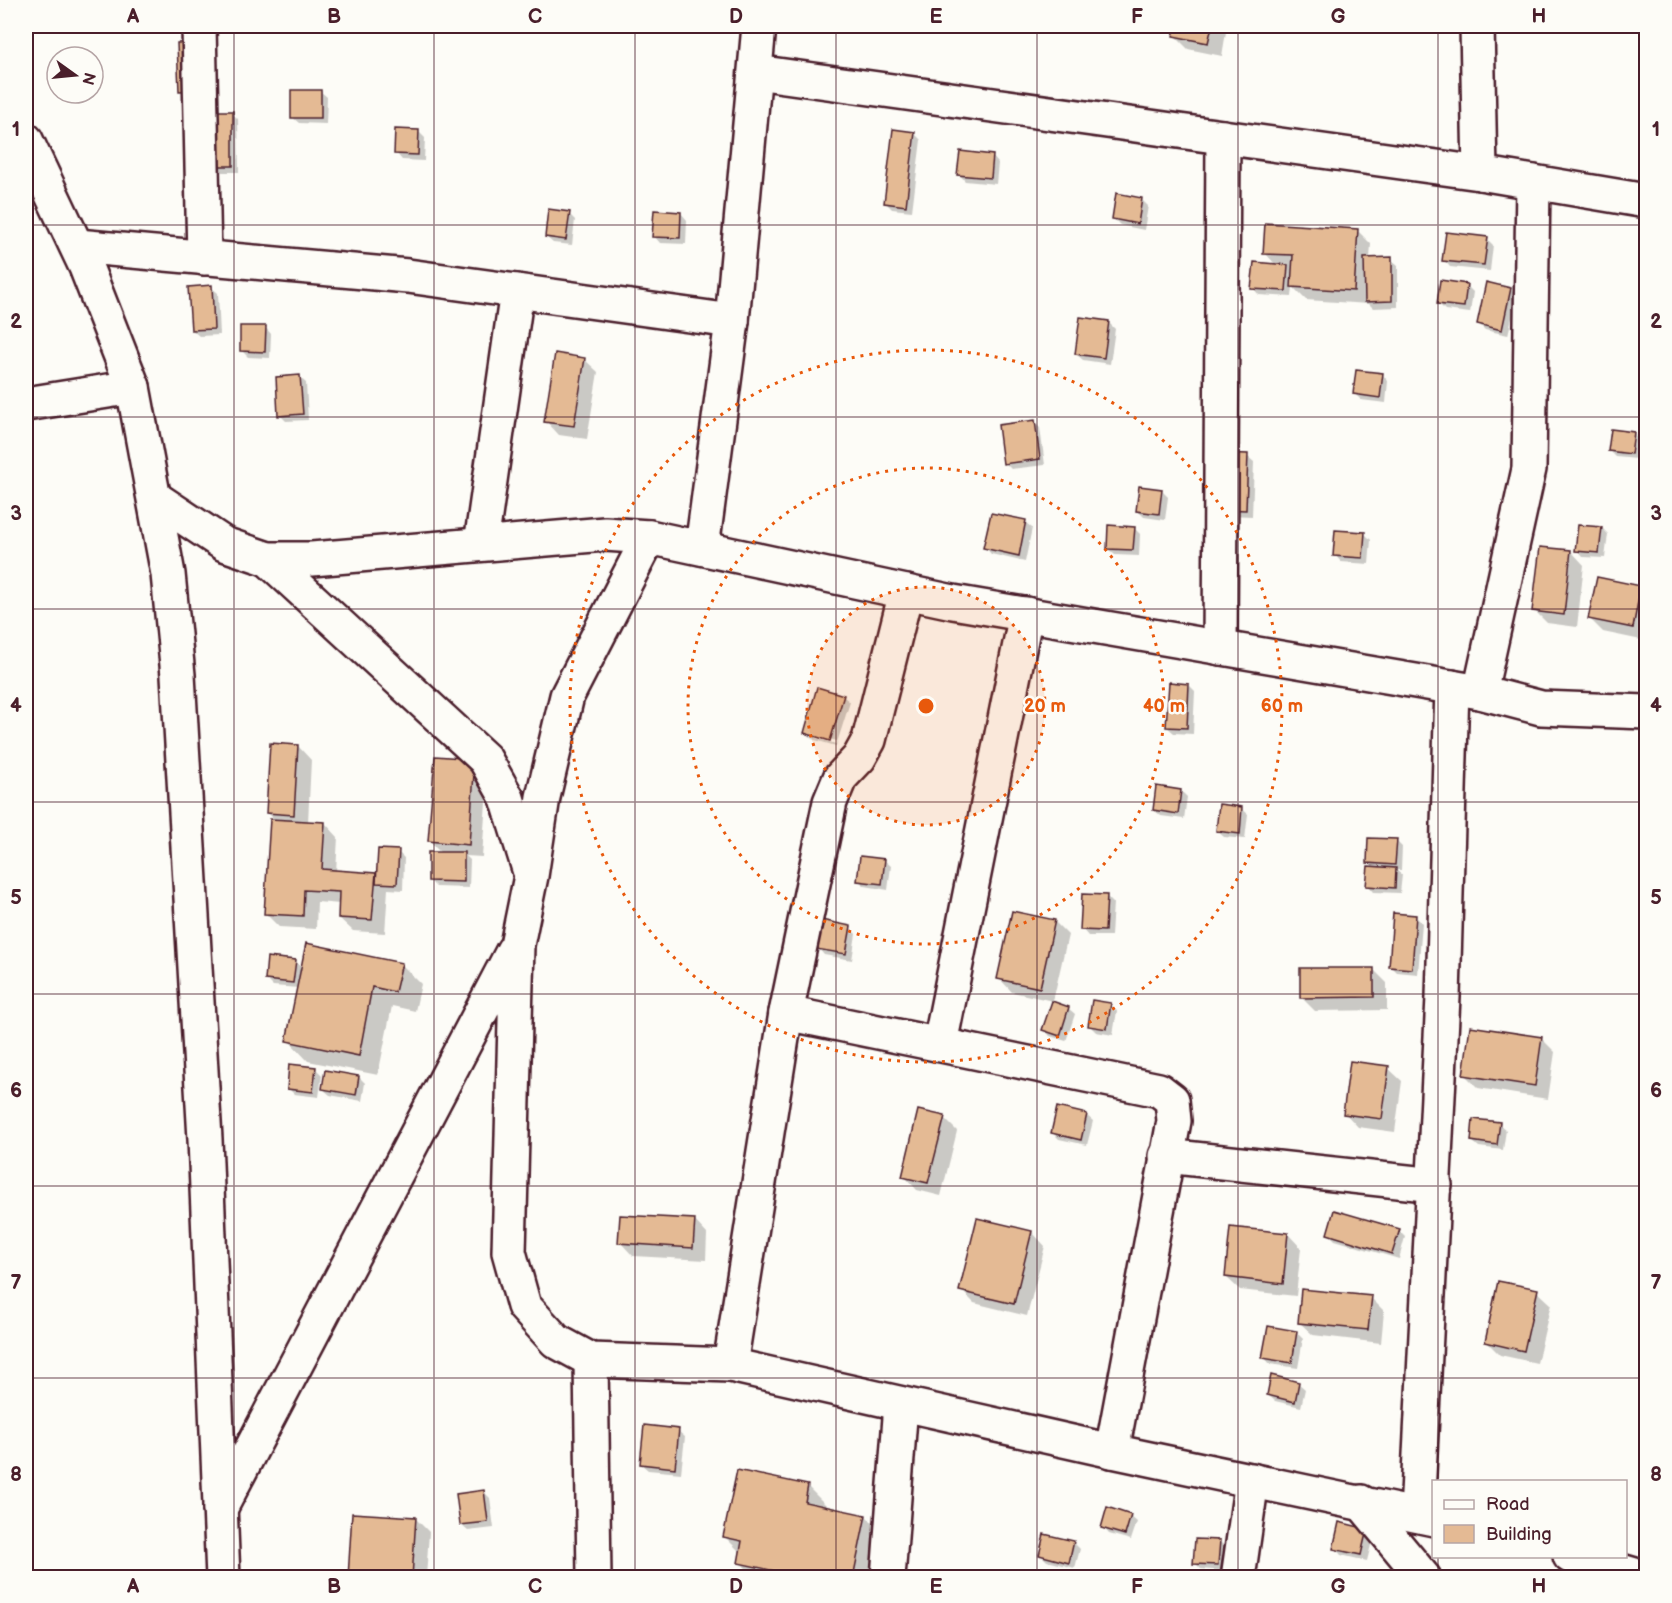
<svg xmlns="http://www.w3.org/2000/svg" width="1672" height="1603" viewBox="0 0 1672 1603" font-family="'Balsamiq Sans',sans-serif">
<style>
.shadow{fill:#0003;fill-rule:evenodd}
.building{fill:#e4ba94;stroke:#4a1f2b;stroke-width:1.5}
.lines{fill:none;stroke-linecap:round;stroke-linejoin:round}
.minor-casing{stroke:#4a1f2b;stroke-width:38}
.minor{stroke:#fdfcf7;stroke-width:33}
.grid{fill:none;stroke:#4a1f2b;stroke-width:1.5;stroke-opacity:0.55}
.ring{fill:none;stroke:#e8590c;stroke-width:3;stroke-dasharray:3 6}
.centre{fill:#e8590c;stroke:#fdfcf7;stroke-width:3}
.ring-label{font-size:18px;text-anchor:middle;font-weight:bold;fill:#e8590c;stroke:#fdfcf7;stroke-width:5;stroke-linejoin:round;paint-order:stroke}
.neatline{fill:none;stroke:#4a1f2b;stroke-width:2}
.grid-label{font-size:20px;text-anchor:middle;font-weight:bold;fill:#4a1f2b}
</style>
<rect width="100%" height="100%" fill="#fdfcf7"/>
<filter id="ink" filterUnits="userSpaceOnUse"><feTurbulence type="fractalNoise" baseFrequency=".0167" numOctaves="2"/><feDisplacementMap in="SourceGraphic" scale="12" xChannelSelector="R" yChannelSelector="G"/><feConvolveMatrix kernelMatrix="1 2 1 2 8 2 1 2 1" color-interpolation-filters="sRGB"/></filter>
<g filter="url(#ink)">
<g class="shadow">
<polygon points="1177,26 1227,26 1222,56 1188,49 1175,36"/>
<polygon points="320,91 327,97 326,124 299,123 292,117"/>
<polygon points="232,113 238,119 239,172 222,172 216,165"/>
<polygon points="419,132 425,138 424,161 402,160 396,153"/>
<polygon points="914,133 921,140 912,211 892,209 885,202"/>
<polygon points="992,156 998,163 996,184 965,181 959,174"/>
<polygon points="1142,200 1148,206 1144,230 1120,225 1113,218"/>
<polygon points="681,213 687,220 686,244 660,243 654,236"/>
<polygon points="569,214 575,220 572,245 553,243 546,237"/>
<polygon points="1357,230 1371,244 1370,259 1391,259 1398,265 1398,307 1373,308 1369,304 1306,300 1293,287 1292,297 1259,295 1253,288 1277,266 1265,253"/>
<polygon points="1487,239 1493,245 1490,271 1450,267 1444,260"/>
<polygon points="1466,285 1473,292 1470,313 1445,310 1439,304"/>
<polygon points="211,287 218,293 220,335 199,336 192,330"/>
<polygon points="1510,289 1517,296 1508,335 1485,330 1479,324"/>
<polygon points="1109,323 1115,329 1110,364 1083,360 1076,354"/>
<polygon points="265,327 271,334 270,358 248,357 242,351"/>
<polygon points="584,359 598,372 587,439 559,435 546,421"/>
<polygon points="1382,374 1388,381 1386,403 1361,400 1355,394"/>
<polygon points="299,377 306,383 308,420 286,421 280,415"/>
<polygon points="1034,422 1040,428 1045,465 1011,469 1005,463"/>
<polygon points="1634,434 1640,440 1637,459 1616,457 1609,450"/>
<polygon points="1247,456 1254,462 1252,516 1229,515"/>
<polygon points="1162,491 1168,497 1165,520 1144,517 1138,511"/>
<polygon points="1025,522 1032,528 1025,562 991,554 985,547"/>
<polygon points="1134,528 1140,534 1139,556 1115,555 1108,549"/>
<polygon points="1602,528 1608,534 1605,558 1583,557 1577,550"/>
<polygon points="1365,534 1371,540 1369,564 1341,562 1335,555"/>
<polygon points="1571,551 1584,565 1577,627 1547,623 1534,610"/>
<polygon points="1641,588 1646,594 1646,641 1603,632 1589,618"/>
<polygon points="1189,685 1195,691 1193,734 1174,733 1167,727"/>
<path d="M 843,696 L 850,702 L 836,746 L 812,739 L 805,733 ZM 811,734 L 837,741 L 836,744 L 811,737 Z"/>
<polygon points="298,746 311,760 308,823 325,823 338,837 336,872 375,874 378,878 398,852 404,858 403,890 388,889 385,933 353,931 339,918 340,904 317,902 316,929 279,927 266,914 276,821 268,813"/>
<polygon points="436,758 488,774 482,857 466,856 470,860 469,888 436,887 429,880 441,853 429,841"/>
<polygon points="1181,791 1187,797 1184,819 1161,816 1154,810"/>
<polygon points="1241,808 1248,814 1245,839 1224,837 1217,831"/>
<polygon points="1396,841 1402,847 1401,870 1396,870 1402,875 1400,893 1374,892 1368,885 1374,868 1369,862"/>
<polygon points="884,860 891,866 888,890 865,886 858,880"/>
<polygon points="1106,896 1113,903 1111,936 1088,936 1082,929"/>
<polygon points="1415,916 1422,923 1418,974 1397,972 1391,966"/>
<polygon points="1054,921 1068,935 1053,1001 1012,992 999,978"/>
<polygon points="850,927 856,934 852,960 824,955 818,948"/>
<polygon points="295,961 303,969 401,964 421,984 415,1011 392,1006 378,1075 308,1061 288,1040 299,988 273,986 266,979"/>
<polygon points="1373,969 1387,983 1387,1010 1315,1011 1302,998"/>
<polygon points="1110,1004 1117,1011 1113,1035 1096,1032 1090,1026"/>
<polygon points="1068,1008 1075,1014 1066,1041 1050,1036 1044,1029"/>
<polygon points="1542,1039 1555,1052 1548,1099 1478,1088 1464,1074"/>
<polygon points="315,1068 322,1075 319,1097 294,1094 288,1088"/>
<polygon points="1388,1068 1402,1081 1395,1132 1358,1127 1345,1113"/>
<polygon points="359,1077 365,1083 362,1101 330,1095 323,1089"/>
<polygon points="1086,1115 1093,1121 1087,1145 1059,1139 1053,1133"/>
<polygon points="944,1118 957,1131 941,1196 917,1190 904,1176"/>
<polygon points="1499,1124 1506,1130 1503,1150 1479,1147 1472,1141"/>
<polygon points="694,1220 707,1234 706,1260 633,1256 620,1242"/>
<polygon points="1399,1231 1405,1237 1399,1259 1335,1240 1329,1234"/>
<polygon points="1032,1232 1045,1246 1027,1316 974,1303 961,1290"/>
<polygon points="1288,1234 1301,1248 1296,1296 1240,1290 1226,1277"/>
<polygon points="1537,1291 1551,1304 1537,1363 1500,1355 1487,1342"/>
<polygon points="1371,1298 1384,1311 1381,1343 1313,1335 1299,1322"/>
<polygon points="1296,1332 1303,1339 1298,1368 1270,1364 1264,1357"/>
<polygon points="1298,1383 1305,1389 1301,1407 1275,1401 1268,1395"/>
<polygon points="678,1431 685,1437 681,1473 648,1470 641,1464"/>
<polygon points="808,1487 828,1507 866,1516 886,1536 877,1578 755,1578 740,1562 741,1553 725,1537"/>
<polygon points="484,1492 490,1498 494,1528 468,1531 461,1525"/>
<polygon points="1130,1516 1137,1522 1131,1540 1109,1534 1103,1527"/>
<polygon points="415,1518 429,1532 426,1578 349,1578"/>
<polygon points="1366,1530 1373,1537 1367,1561 1341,1555 1335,1548"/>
<polygon points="1073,1542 1080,1549 1075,1568 1047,1561 1041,1555"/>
<polygon points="1220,1542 1226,1548 1224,1571 1201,1569 1195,1563"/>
</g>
<g class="building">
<polygon points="1176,26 1212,26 1208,43 1173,36"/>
<polygon points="205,42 207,90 179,91 177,43"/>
<rect x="291" y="90" width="30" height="28"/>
<rect x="215" y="111" width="18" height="55"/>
<polygon points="395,129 419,130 418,155 394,154"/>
<polygon points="893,129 915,132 906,206 884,203"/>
<polygon points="960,151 993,155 991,178 957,175"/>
<polygon points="1116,193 1142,198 1138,224 1112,219"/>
<polygon points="548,209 570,212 566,240 545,237"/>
<polygon points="654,210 681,212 680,238 652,237"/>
<polygon points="1265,223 1358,229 1354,291 1291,287 1293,255 1263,254"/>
<polygon points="1446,232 1488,237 1484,265 1442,261"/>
<polygon points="1392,257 1392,301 1365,302 1364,258"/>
<polygon points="1254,262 1288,265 1286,291 1251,289"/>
<polygon points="1440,280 1467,284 1464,307 1437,304"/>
<polygon points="1486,282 1511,288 1502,330 1477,324"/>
<polygon points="212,285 214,329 191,330 188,287"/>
<polygon points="1080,317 1109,321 1104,358 1075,354"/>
<polygon points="240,326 266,326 265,352 240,351"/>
<polygon points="555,353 585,358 574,426 544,422"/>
<polygon points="1356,370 1383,373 1380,398 1353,394"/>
<polygon points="300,375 303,414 278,416 276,377"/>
<polygon points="1035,420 1040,459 1003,464 998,425"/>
<polygon points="1611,429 1634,432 1631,454 1608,451"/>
<polygon points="1222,453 1248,454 1246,510 1221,509"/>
<polygon points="1139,486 1162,489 1159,514 1136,511"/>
<polygon points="991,513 1026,520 1019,556 983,548"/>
<polygon points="1108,525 1135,527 1133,550 1107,549"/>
<polygon points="1578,525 1602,527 1599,553 1575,551"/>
<polygon points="1335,530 1365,532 1363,558 1333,556"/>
<polygon points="1540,547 1571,550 1564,615 1532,611"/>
<polygon points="1597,577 1641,586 1633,628 1588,619"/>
<polygon points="1169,682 1189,684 1187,728 1166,727"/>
<polygon points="817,687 844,695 830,741 804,733"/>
<polygon points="270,743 298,745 294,815 266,813"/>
<polygon points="435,756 475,759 469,845 428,841"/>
<polygon points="1156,786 1181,790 1178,814 1153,810"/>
<polygon points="1219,804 1242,807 1240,834 1216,831"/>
<polygon points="270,819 325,822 322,869 376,873 372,920 338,918 339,892 304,890 303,916 264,914"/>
<polygon points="1368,838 1397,839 1395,865 1367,863"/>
<polygon points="378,849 399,850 397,884 376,883"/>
<polygon points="428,852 464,852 464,882 428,881"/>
<polygon points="860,856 885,859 882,884 857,881"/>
<polygon points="1368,866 1396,868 1395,888 1366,886"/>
<polygon points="1082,894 1107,895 1105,931 1080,930"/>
<polygon points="1012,911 1055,920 1040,988 997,979"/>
<polygon points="1393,913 1416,915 1412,969 1389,967"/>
<polygon points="821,920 851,926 846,954 816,949"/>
<polygon points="306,943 402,963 395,992 372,987 359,1056 286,1041"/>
<polygon points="267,957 296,960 293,983 265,980"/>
<polygon points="1300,968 1374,968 1374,997 1300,998"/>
<polygon points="1092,1000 1111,1003 1107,1029 1088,1026"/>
<polygon points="1052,1001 1069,1007 1060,1036 1042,1030"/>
<polygon points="1470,1026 1542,1037 1535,1086 1463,1075"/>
<polygon points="1350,1061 1389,1066 1382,1119 1343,1114"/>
<polygon points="289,1064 316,1067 313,1092 287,1089"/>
<polygon points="325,1070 359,1076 356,1095 322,1089"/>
<polygon points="1057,1107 1087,1114 1081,1140 1051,1133"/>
<polygon points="918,1110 945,1116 928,1183 902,1177"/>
<polygon points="1473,1119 1500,1122 1497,1145 1471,1141"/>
<polygon points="1334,1210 1400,1229 1392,1254 1327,1234"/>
<polygon points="620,1215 695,1219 693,1248 618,1243"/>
<polygon points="977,1218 1032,1231 1014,1304 959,1291"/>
<polygon points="1230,1227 1288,1233 1283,1284 1225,1277"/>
<polygon points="1498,1281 1538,1289 1524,1351 1485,1342"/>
<polygon points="1301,1289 1372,1296 1368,1330 1298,1323"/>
<polygon points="1268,1326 1297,1331 1292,1363 1262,1358"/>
<polygon points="1271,1375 1299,1382 1295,1402 1267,1395"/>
<polygon points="644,1425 679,1429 675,1468 640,1464"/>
<polygon points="737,1470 808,1485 805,1502 866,1515 853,1578 808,1578 738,1563 742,1541 723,1537"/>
<polygon points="484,1490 488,1522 460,1525 456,1494"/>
<polygon points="1107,1507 1131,1515 1125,1535 1101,1528"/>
<polygon points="352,1513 416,1517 412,1578 348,1578"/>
<polygon points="1339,1522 1367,1529 1361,1555 1333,1549"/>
<polygon points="1044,1534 1074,1541 1069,1563 1039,1555"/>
<polygon points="1195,1539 1220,1540 1218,1565 1193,1564"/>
</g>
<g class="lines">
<defs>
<g id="minor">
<polyline points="199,26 204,258"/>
<polyline points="1477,26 1480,173"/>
<polyline points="756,72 1480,173 1646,201"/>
<polyline points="26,140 86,267 133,387 168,574 178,675 205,1139 223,1578"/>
<polyline points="77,246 408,276 732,321"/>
<polyline points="26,404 133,387"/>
<polyline points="155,498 224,544 268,559 312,559 605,534 649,537 953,602 1480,692 1541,708 1646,712"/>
<polyline points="649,537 567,696 543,797 531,876 517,945 509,1252 524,1306 556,1341 591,1360 730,1365 1112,1451 1434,1519"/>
<polyline points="481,544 517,291"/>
<polyline points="702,548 732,321 759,26"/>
<polyline points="268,559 485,759 507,798 529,869"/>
<polyline points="1220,648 1223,137"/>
<polyline points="1480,692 1529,469 1533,182"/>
<polyline points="786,1013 1159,1090 1172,1100 1174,1121 1112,1451"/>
<polyline points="940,1044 1026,614"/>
<polyline points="1166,1156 1435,1185"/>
<polyline points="591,1360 594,1578"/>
<polyline points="730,1365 786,1013 830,802 840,778 859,758 869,740 906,592"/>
<polyline points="1361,1502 1424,1578"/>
<polyline points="220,1509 513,951"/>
<polyline points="1417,1514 1443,997 1452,687"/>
<polyline points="1570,1556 1645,1578"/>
<polyline points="888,1578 901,1404"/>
<polyline points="1238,1578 1252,1480"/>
</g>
</defs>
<use href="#minor" class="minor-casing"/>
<use href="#minor" class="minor"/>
</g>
</g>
<path class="grid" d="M 234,26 L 234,1578M 434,26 L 434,1578M 635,26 L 635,1578M 836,26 L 836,1578M 1037,26 L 1037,1578M 1238,26 L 1238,1578M 1438,26 L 1438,1482M 26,225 L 1646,225M 26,417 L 1646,417M 26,609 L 1646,609M 26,802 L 1646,802M 26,994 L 1646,994M 26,1186 L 1646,1186M 26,1378 L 1646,1378M 1438,1556 L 1438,1578"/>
<circle cx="926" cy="706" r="119" fill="#e8590c" fill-opacity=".12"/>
<g class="ring">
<circle cx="926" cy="706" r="119"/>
<circle cx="926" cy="706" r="238"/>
<circle cx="926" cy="706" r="356"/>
</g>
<circle cx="926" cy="706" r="9" class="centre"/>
<g class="ring-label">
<text x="1045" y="712">20 m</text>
<text x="1164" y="712">40 m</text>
<text x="1282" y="712">60 m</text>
</g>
<rect width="1672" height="1603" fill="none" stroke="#fdfcf7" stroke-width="66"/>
<rect x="1432" y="1480" width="195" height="78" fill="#fdfcf7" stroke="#b5a4a5" stroke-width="1.5"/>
<rect x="1444" y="1500" width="30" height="9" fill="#fdfcf7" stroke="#b5a4a5" stroke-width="1.5"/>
<text x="1486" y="1510" font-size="18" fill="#4a1f2b">Road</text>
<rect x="1444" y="1525" width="30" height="18" fill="#e4ba94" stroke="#b5a4a5" stroke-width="1.5"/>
<text x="1486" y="1540" font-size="18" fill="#4a1f2b">Building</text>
<g transform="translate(75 75) rotate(105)"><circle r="28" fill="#fdfcf7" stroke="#b5a4a5" stroke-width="1.5"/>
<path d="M0-4.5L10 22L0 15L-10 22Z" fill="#4a1f2b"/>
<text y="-9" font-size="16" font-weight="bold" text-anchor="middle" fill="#4a1f2b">N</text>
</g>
<rect x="33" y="33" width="1606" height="1537" class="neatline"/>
<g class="grid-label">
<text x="133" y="23">A</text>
<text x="334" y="23">B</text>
<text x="535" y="23">C</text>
<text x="736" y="23">D</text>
<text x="936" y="23">E</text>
<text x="1137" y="23">F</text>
<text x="1338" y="23">G</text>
<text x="1539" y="23">H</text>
<text x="16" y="136">1</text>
<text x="1656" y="136">1</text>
<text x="16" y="328">2</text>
<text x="1656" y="328">2</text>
<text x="16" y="520">3</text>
<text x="1656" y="520">3</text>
<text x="16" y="712">4</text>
<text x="1656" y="712">4</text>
<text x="16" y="904">5</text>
<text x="1656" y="904">5</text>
<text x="16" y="1097">6</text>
<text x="1656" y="1097">6</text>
<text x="16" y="1289">7</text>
<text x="1656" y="1289">7</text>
<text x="16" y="1481">8</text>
<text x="1656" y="1481">8</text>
<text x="133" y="1593">A</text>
<text x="334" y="1593">B</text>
<text x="535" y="1593">C</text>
<text x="736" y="1593">D</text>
<text x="936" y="1593">E</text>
<text x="1137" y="1593">F</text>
<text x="1338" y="1593">G</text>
<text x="1539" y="1593">H</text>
</g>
</svg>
